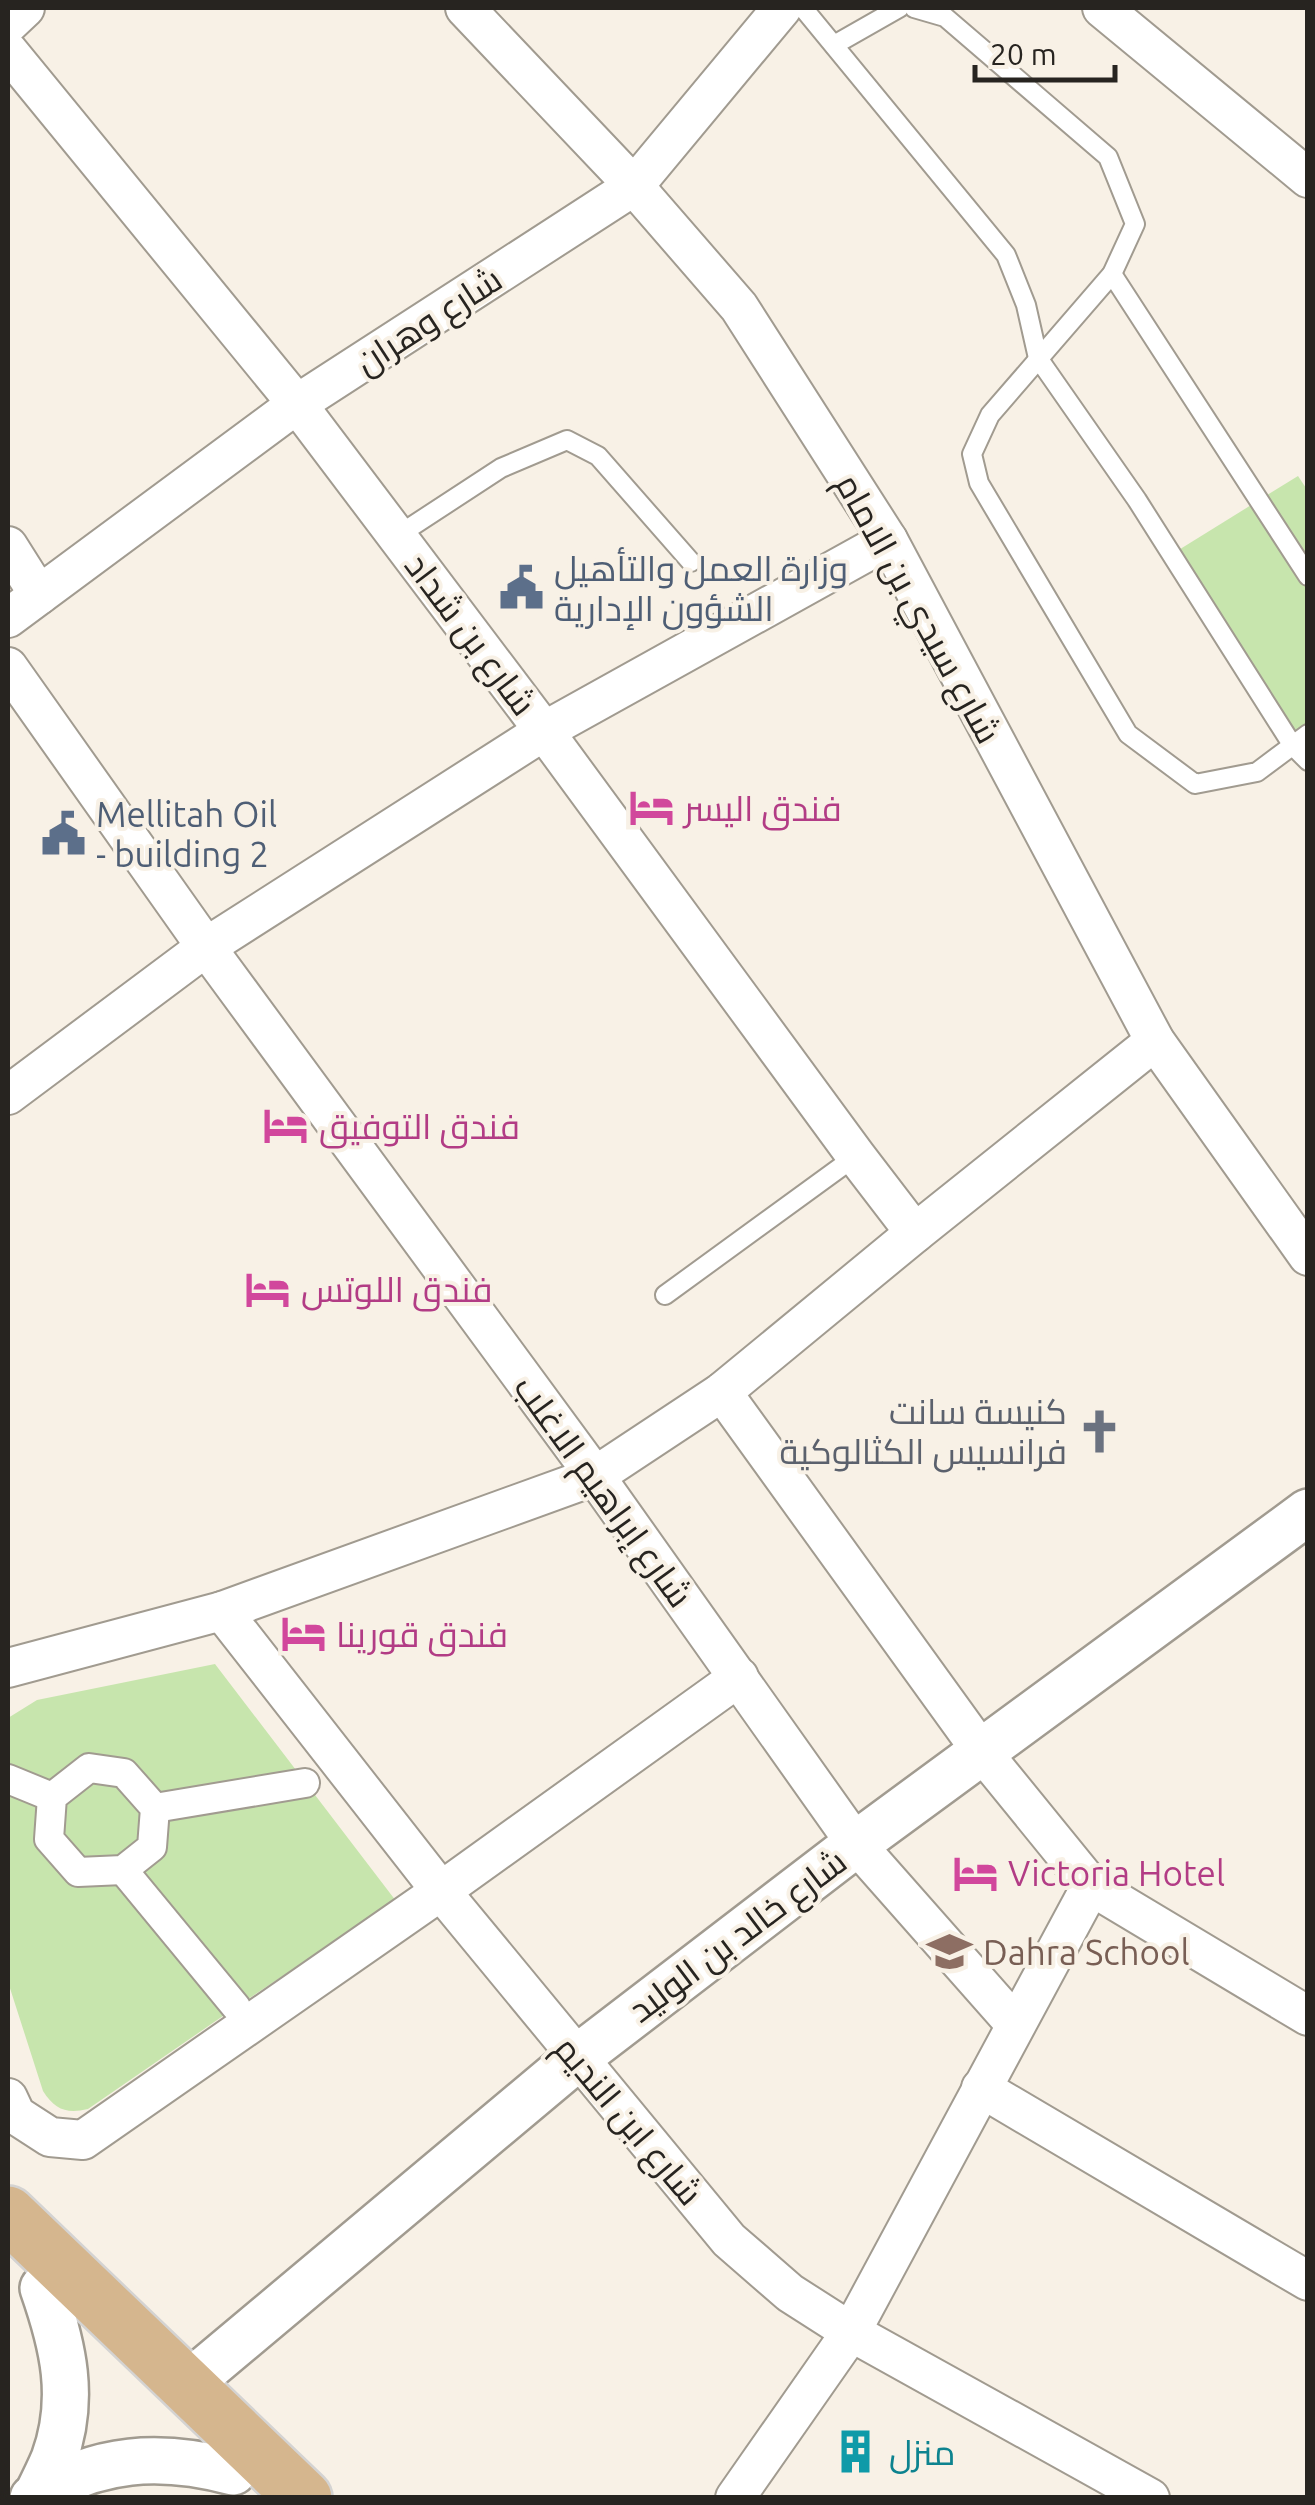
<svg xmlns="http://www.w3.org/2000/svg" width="1315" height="2505" viewBox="0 0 1315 2505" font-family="Ubuntu,Cairo,sans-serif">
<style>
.green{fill:#c7e5ad}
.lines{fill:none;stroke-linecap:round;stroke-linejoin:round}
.service-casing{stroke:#a19b90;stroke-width:22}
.pedestrian-casing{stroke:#a19b90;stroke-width:32}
.minor-casing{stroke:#a19b90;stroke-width:42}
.tertiary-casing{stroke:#a19b90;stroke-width:50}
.primary-casing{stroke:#d4d3d2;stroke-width:60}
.service{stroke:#fff;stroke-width:18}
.pedestrian{stroke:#fff;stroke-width:28}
.minor{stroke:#fff;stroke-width:38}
.tertiary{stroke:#fff;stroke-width:45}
.primary{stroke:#d5b68e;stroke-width:55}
.labels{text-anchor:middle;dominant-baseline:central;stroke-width:8;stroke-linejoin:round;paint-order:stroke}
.street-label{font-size:35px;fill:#272420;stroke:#f8f1e6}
.service-label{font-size:35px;fill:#4e5e75;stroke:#f8f1e6;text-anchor:start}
.hotel-label{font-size:35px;fill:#b23c85;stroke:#f8f1e6;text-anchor:start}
.worship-label{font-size:35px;fill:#5b616d;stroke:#f8f1e6;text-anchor:end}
.education-label{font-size:35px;fill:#785e54;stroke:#f8f1e6;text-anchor:start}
.culture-label{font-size:35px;fill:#0d838f;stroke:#f8f1e6;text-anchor:start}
</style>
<rect width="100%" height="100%" fill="#f8f1e6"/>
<g class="green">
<polygon points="1298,476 1308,491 1307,760 1177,551"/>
<path d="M 215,1664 L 396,1901 L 236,2007 L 88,2109 C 67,2114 55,2110 43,2091 L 8,1982 L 8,1718 L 37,1700 Z"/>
</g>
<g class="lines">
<defs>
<g id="service">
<polyline points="803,8 1006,255 1026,305 1038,358 1137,500 1293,746 1308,761"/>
<polyline points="914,8 945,17 1108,157 1135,224 1112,274 990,415 972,454 979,483 1128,734 1195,784 1257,772 1308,734"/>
<polyline points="834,45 899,8"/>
<polyline points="1112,274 1308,576"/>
<polyline points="397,536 501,468 567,440 598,456 691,562"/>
<polyline points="665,1295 856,1156"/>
</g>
<g id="pedestrian">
<polygon points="89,1768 124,1773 155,1808 152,1847 123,1870 78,1872 49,1839 52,1797"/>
<polyline points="8,1779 52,1797"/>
<polyline points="155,1808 305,1783"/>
<polyline points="123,1870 236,2007"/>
</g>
<g id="minor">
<polyline points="465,8 634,186 739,307 888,540 1155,1041 1308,1256"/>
<polyline points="1102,8 1308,178"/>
<polyline points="8,24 25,8"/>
<polyline points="8,51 297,404 544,731 856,1156 915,1233"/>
<polyline points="8,546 39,595"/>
<polyline points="8,618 297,404 634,186 782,8"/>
<polyline points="8,667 206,947 595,1476 856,1844 1015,2024"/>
<polyline points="8,1095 206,947 544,731 888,540"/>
<polyline points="722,1392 982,1752 1091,1886 1308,2016"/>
<polyline points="222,1611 441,1891 729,2240 790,2293 851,2332 1150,2498"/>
<polyline points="8,1668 222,1611 595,1476 722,1392 915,1233 1155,1041"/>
<polyline points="981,2088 1308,2281"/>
<polyline points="8,2098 16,2115 50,2137 83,2140 441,1891 739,1677"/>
<polyline points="735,2498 851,2332 1091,1886"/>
</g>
<g id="tertiary">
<polyline points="187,2385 577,2058 856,1844 1308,1512"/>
<path d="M 37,2495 C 43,2483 49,2471 54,2459 C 76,2399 63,2345 43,2288"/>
<path d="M 33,2498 C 97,2456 161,2453 233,2472"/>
</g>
<polyline id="primary" points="8,2214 304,2498"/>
</defs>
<use href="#service" class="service-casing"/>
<use href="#pedestrian" class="pedestrian-casing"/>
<use href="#minor" class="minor-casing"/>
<use href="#tertiary" class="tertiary-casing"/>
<use href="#primary" class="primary-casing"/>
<use href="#service" class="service"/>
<use href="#pedestrian" class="pedestrian"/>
<use href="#minor" class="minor"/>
<use href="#tertiary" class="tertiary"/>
<use href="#primary" class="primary"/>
</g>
<defs>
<symbol id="civic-bare" viewBox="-9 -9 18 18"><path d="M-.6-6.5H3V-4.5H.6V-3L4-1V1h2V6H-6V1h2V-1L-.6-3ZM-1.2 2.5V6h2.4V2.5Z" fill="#5c6f8a" stroke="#f8f1e6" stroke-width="2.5" paint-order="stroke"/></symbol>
<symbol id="hotel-bare" viewBox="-9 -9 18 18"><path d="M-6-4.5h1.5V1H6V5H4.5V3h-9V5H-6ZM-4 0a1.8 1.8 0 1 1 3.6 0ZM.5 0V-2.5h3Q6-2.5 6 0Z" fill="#d1479c" stroke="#f8f1e6" stroke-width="2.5" paint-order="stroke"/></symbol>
<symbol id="church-bare" viewBox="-9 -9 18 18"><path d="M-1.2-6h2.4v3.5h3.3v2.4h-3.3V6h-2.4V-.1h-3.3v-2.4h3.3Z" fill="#6b7280" stroke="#f8f1e6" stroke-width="2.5" paint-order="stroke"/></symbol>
<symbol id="school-bare" viewBox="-9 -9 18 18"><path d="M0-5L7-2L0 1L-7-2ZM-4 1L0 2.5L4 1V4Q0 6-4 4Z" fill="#8d6e63" stroke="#f8f1e6" stroke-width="2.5" paint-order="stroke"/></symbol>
<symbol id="building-bare" viewBox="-9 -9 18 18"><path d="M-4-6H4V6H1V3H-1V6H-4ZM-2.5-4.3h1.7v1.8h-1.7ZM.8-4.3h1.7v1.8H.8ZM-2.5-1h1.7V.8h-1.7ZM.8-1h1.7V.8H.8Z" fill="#0f9aa8" stroke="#f8f1e6" stroke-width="2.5" paint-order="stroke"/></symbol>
</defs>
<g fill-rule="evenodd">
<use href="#civic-bare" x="490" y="556" width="63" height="63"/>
<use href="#hotel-bare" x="620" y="776" width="63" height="63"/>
<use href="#civic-bare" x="32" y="802" width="63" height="63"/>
<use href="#hotel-bare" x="254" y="1094" width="63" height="63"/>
<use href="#hotel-bare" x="236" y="1258" width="63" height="63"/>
<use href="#church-bare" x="1068" y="1400" width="63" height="63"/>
<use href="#hotel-bare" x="272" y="1602" width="63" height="63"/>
<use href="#hotel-bare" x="944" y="1842" width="63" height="63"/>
<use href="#school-bare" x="918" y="1920" width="63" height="63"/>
<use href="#building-bare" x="824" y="2420" width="63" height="63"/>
</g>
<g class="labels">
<g class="street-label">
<text transform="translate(428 320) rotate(-33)">شارع وهران</text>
<text transform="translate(919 608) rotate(61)">شارع سيدي بن الامام</text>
<text transform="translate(471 634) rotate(53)">شارع بن شداد</text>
<text transform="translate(604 1491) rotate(54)">شارع إبراهيم الاغلب</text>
<text transform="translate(737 1935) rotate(-37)">شارع خالد بن الوليد</text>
<text transform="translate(629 2120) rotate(50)">شارع ابن النديم</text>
</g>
<g class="service-label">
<text x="554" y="568">وزارة العمل والتأهيل<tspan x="554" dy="40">الشؤون الإدارية</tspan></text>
<text x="96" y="814">Mellitah Oil<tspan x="96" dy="40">- building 2</tspan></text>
</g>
<g class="hotel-label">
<text x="684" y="808">فندق اليسر</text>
<text x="319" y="1126">فندق التوفيق</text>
<text x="301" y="1289">فندق اللوتس</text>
<text x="336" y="1634">فندق قورينا</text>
<text x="1008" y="1873">Victoria Hotel</text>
</g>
<g class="worship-label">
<text x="1067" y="1411">كنيسة سانت<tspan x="1067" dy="40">فرانسيس الكثالوكية</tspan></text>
</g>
<g class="education-label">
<text x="983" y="1952">Dahra School</text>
</g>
<g class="culture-label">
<text x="889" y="2452">منزل</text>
</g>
</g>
<rect width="1315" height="2505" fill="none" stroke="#272420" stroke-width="20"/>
<path d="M975 65v15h140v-15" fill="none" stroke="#272420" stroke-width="5"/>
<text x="990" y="65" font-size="30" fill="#272420" stroke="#f8f1e6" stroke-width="8" paint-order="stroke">20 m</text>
</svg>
